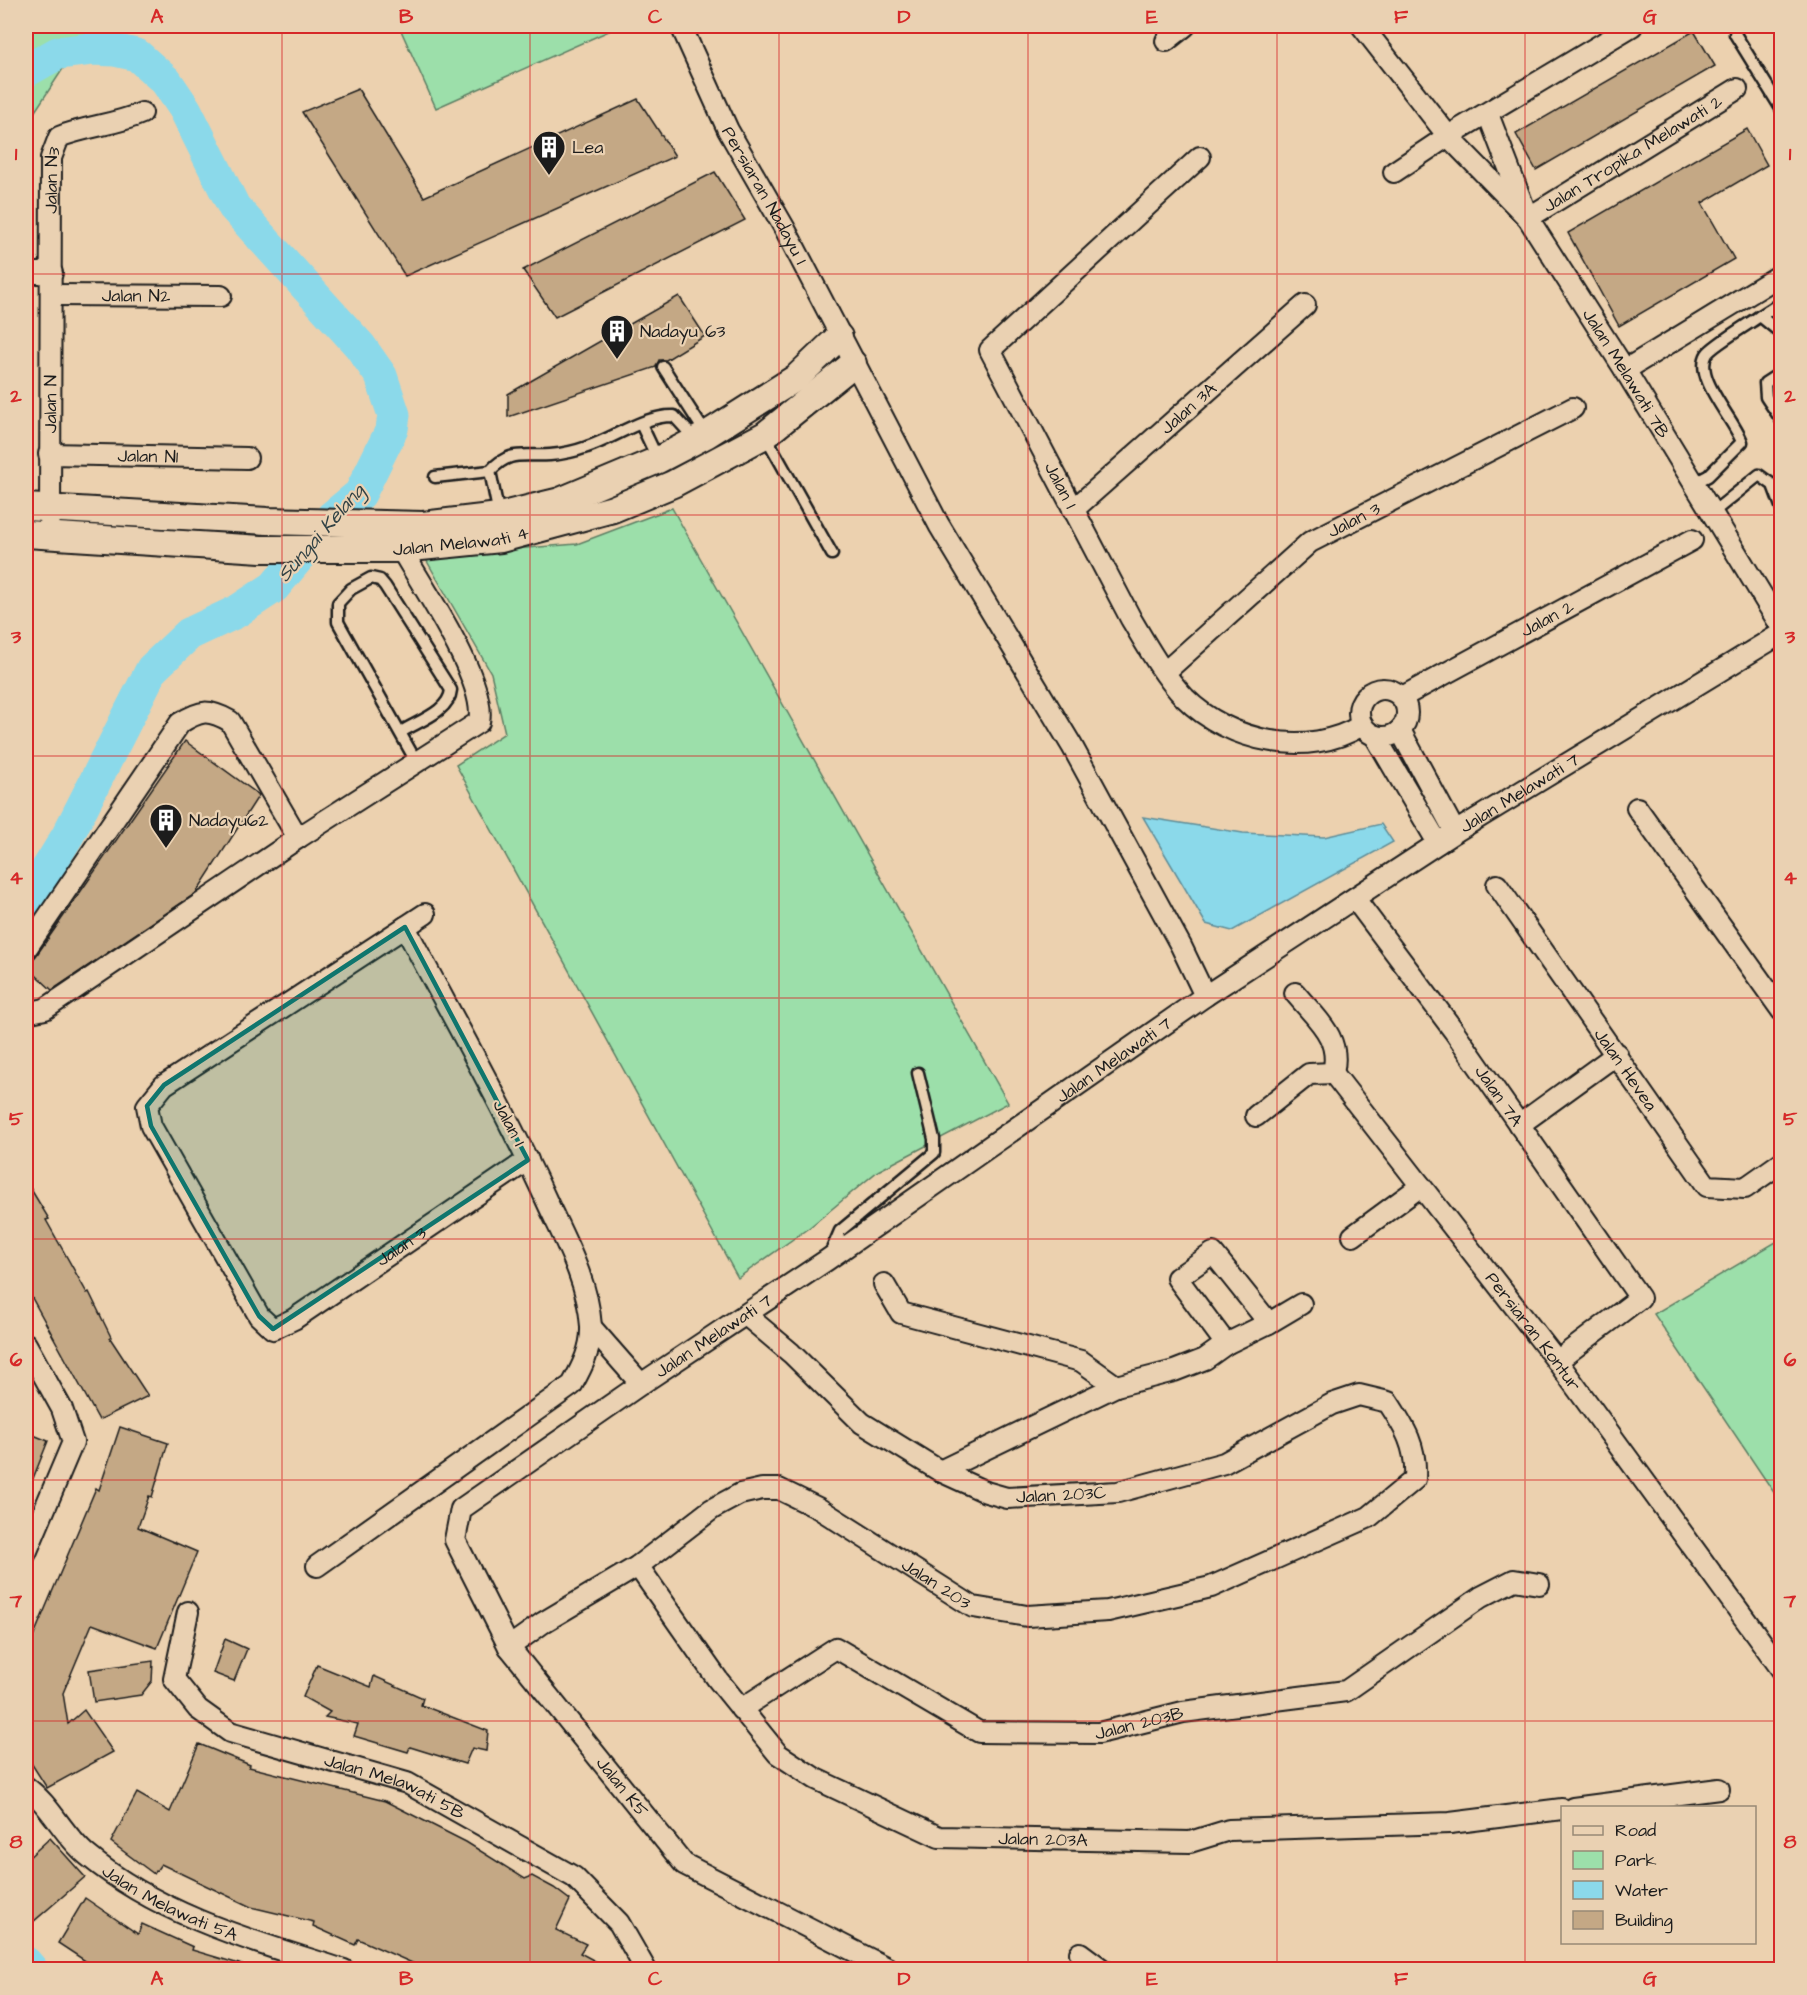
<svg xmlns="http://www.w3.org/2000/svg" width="1807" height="1995" viewBox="0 0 1807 1995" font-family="'Architects Daughter',sans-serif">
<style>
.green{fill:#9cdfaa;stroke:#5c7e63;stroke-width:1.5}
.water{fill:#8bd9ea;stroke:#5f8d98;stroke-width:1.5}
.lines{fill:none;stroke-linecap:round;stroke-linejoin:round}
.river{stroke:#8bd9ea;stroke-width:33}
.building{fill:#c4a885;stroke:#1c1c1c;stroke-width:1.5}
.service-casing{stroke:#1c1c1c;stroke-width:15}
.minor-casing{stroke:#1c1c1c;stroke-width:24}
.tertiary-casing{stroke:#1c1c1c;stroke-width:30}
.service{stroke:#ead1b2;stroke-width:10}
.minor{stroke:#ead1b2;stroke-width:20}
.tertiary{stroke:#ead1b2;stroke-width:26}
.marked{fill:#0f766e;fill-opacity:0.2;stroke:#0f766e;stroke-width:4.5;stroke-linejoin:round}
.grid{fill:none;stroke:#d62828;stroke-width:1.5;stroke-opacity:0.55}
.labels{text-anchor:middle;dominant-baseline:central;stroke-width:4.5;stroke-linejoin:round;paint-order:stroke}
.poi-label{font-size:18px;fill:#1c1c1c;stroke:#ead1b2;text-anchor:start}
.street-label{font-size:18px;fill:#1c1c1c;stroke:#ead1b2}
.water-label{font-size:20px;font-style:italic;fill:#324245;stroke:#ead1b2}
.neatline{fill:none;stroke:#d62828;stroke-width:2}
.grid-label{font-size:20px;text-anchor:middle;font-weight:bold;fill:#d62828}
</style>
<rect width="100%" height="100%" fill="#ecd1af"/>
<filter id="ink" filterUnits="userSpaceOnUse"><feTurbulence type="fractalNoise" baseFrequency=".0167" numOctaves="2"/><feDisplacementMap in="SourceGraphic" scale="12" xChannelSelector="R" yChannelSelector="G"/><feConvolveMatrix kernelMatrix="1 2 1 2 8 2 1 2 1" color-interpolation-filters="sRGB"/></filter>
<g filter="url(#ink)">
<g class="green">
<polygon points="26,26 91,26 32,116 26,120"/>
<polygon points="399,26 620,26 436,108"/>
<polygon points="672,508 1008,1103 878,1171 810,1227 738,1278 456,765 505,733 491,673 424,556 577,544"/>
<polygon points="1781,1239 1781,1503 1654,1314"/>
</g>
<polygon class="water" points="1143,817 1243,833 1324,837 1381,824 1393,842 1232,931 1206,924"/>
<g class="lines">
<g class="river">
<polyline points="26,71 58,53 92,49 114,50 137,55 166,81 185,109 234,207 360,346 381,376 394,415 392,429 360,494 332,517 274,587 236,612 189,634 152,669 68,835 26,904"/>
<polyline points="26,1963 32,1970"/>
</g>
</g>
<g class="building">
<polygon points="1694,31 1715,66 1536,170 1516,134"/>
<polygon points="358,89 424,197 638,99 675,156 405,276 302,112"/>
<polygon points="1747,129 1767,165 1702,203 1734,259 1619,326 1568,233"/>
<polygon points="715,172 745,220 555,317 523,270"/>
<polygon points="679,296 705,336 666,360 659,360 656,367 508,417 508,394"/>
<polygon points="185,741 259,795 196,893 52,990 26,966 36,956"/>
<polygon points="26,1181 49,1219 46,1220 87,1293 89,1292 111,1337 110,1338 148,1396 99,1420 26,1287"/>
<polygon points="120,1427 168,1443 152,1497 149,1496 138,1527 197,1552 157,1648 92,1624 63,1693 68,1724 84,1710 113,1752 47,1788 26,1755 26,1654 96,1488 99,1490"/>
<polygon points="26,1432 48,1441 26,1496"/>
<polygon points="225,1639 247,1649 234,1681 213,1673"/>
<polygon points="153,1661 152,1681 141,1695 94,1702 89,1670"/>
<polygon points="317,1665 371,1687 374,1676 423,1698 421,1705 488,1731 486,1751 472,1748 465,1764 410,1747 408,1752 354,1736 358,1724 325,1717 330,1712 303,1697"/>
<polygon points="199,1744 250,1765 249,1767 385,1801 466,1842 525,1879 532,1876 554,1888 570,1900 556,1930 586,1944 580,1953 612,1970 428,1970 358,1939 355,1945 313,1926 314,1922 251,1907 161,1864 154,1874 111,1842 137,1793 170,1812"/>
<polygon points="50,1838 85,1877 26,1928 26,1860"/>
<polygon points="85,1898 138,1934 142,1924 193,1947 192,1950 246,1966 245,1970 99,1970 58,1943"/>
</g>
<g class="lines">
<defs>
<g id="service">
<polyline points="1737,26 1735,34 1782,110"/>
<polyline points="1760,316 1782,302"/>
<polyline points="663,367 706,434"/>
<polyline points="1782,372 1765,383 1766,397 1782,421"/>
<polyline points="641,424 658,460"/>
<polyline points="765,435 832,554"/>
<polyline points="490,471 499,515"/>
<path d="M 435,477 L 490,471 C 510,449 523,457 550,455 C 562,454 576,451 587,447 C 615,438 644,415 674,416 L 696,440"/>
<path d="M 1694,483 L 1708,476 L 1742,442 C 1734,419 1693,377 1707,354 C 1712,346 1750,323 1760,316 L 1782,334"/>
<polyline points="1712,513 1759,475 1773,485 1782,509"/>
<path d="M 401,732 C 418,721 449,712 451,690 L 385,586 L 380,580 L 371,578 L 351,589 L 338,603 L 338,622 L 417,763"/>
<polyline points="830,1254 840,1231 934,1153 934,1139 918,1073"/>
</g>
<g id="minor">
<path id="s1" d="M 681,26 L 728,130 L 785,229 L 939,525 L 1072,746 L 1181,946 L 1205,996"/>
<path id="s2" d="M 1362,26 L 1448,136 L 1528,218 L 1625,370 L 1782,628"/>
<polyline points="1166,41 1185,26"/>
<polyline points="1488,114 1525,210"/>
<path id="s3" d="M 1200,157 L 990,350 L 1131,619 C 1147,646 1163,675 1185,698 C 1229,742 1308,759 1362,725"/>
<polyline points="1394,172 1448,136 1632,26"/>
<path id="s4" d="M 1528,218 L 1737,89"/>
<polyline points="26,273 52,273"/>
<path id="s5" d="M 52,295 L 221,296"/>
<polyline points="1625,370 1782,274"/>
<path id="s6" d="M 49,454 L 247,458"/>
<path id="s7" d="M 1073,510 L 1305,305"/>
<path id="s8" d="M 50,520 L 51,158 L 59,137 C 86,126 115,125 142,113"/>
<path id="s9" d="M 1165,672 L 1310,542 L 1573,408"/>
<circle cx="1383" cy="713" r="24"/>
<path id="s10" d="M 1402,697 L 1692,540"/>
<polyline points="1400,730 1455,832"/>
<polyline points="1375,736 1438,843"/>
<polyline points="1637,808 1782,1011"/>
<path id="s11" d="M 1497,885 L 1707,1186 L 1745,1188 L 1782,1162"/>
<path id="s12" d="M 1355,899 L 1454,1031 L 1640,1298 L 1557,1361"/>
<path id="s13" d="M 425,914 L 164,1085 L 147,1106 L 151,1126 L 259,1316 L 273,1329 L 294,1319 L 528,1160"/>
<path d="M 26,949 L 180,723 C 201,710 208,709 230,721 L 298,838"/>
<path d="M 1295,993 C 1316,1019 1342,1037 1333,1073"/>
<path d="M 26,1013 L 45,1009 L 298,838 L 479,722 C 488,682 422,586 401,549"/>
<path id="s14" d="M 1333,1073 L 1557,1361 L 1782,1670"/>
<polyline points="1256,1116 1309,1074 1333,1073"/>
<polyline points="1519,1125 1617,1054"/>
<polyline points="1353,1236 1421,1186"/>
<polyline points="884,1284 901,1313 1081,1361 1116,1386"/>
<polyline points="591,1327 641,1384"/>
<polyline points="26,1344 62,1409 73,1442 26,1553"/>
<polyline points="1226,1344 1177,1278 1213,1253 1269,1323"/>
<polyline points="940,1471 1116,1386 1174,1371 1205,1359 1226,1344 1269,1323 1301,1304"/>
<path d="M 317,1566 L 572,1385 C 582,1367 592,1348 591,1326 C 588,1283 567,1244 549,1206 C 506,1111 454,1020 405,927"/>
<path id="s15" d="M 638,1566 L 718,1680 L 778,1754 L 816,1779 L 939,1837 L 1190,1842 L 1229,1830 L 1450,1823 L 1562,1809"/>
<path id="s16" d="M 188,1612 L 174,1679 L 198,1709 L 230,1732 L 407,1783 L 574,1877 L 619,1923 L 646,1970"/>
<path id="s17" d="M 509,1647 L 544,1622 L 638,1566 L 712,1509 L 740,1494 L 762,1489 L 779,1489 L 818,1508 L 973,1607 L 1027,1616 L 1108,1611 L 1211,1587 L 1369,1517 L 1415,1479 C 1417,1447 1405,1428 1388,1402 L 1359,1395 L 1332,1404 L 1224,1463 L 1118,1492 L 1007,1498 L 986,1492 L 940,1471 L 862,1423 L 791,1353 L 746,1315"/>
<path id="s18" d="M 741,1709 L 836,1648 L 979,1732 L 1099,1733 L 1183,1712 L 1346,1691 L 1481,1597 L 1514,1580 L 1539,1584"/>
<path id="s19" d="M 26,1787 C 51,1805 63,1835 87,1855 C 160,1916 255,1942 344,1970"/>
<polyline points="1573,1808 1719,1789"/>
<polyline points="1080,1953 1103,1970"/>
<path id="s20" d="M 891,1970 L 684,1864 L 509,1647 L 455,1540 L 461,1509 L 641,1384 L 827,1260 L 1205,996 L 1455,832 L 1782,633"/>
</g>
<g id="tertiary">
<polyline points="26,507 267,521 423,525 499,516 560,501 658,460 706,435 796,378 839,337"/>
<path id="s21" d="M 26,534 L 261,549 L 401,549 L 501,539 L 613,509 L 673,484 L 765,435 L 853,364"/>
</g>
</defs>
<use href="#service" class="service-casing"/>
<use href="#minor" class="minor-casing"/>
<use href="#tertiary" class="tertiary-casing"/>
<use href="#service" class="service"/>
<use href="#minor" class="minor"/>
<use href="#tertiary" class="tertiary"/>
</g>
</g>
<path class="marked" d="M 405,927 L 528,1160 L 273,1329 L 259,1316 L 151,1126 L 147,1106 L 164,1085 Z"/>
<path class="grid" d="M 282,26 L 282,1970M 530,26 L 530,1970M 779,26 L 779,1970M 1028,26 L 1028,1970M 1277,26 L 1277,1970M 1525,26 L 1525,1970M 26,274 L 1782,274M 26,515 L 1782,515M 26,756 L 1782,756M 26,998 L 1782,998M 26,1239 L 1782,1239M 26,1480 L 1782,1480M 26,1721 L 1782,1721"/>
<defs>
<symbol id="building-pin" viewBox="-11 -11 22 30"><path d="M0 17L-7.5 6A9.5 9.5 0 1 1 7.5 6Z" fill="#1c1c1c" stroke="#ead1b2"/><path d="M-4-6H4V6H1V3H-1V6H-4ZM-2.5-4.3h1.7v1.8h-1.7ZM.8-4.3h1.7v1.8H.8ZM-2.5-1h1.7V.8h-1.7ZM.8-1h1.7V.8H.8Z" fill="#fff"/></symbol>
</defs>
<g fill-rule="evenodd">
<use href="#building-pin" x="530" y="128" width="38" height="52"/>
<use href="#building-pin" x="598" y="312" width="38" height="52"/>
<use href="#building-pin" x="147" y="801" width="38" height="52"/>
</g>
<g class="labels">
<g class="poi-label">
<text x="572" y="147">Lea</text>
<text x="640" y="331">Nadayu 63</text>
<text x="189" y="820">Nadayu62</text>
</g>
<g class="street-label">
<text stroke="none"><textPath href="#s4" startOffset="123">Jalan Tropika Melawati 2</textPath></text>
<text stroke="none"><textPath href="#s8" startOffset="340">Jalan N3</textPath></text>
<text stroke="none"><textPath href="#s1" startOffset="189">Persiaran Nadayu 1</textPath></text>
<text stroke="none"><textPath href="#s5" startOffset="84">Jalan N2</textPath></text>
<text stroke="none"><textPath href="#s2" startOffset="438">Jalan Melawati 7B</textPath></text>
<text stroke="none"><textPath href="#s8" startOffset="116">Jalan N</textPath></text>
<text stroke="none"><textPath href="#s7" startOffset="154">Jalan 3A</textPath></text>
<text stroke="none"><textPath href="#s6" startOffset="99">Jalan N1</textPath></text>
<text stroke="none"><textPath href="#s3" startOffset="438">Jalan 1</textPath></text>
<text stroke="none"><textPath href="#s9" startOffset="244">Jalan 3</textPath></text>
<text stroke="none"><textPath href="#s21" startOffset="436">Jalan Melawati 4</textPath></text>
<text stroke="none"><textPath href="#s10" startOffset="165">Jalan 2</textPath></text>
<text stroke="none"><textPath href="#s20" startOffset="1941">Jalan Melawati 7</textPath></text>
<text stroke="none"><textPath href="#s20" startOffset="1455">Jalan Melawati 7</textPath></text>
<text stroke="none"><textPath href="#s11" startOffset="225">Jalan Hevea</textPath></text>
<text stroke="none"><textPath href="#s12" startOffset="244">Jalan 7A</textPath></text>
<text transform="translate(509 1123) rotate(62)">Jalan 1</text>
<text stroke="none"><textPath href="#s13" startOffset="750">Jalan 3</textPath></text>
<text stroke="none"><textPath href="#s14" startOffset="327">Persiaran Kontur</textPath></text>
<text stroke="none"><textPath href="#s20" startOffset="969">Jalan Melawati 7</textPath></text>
<text transform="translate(1061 1495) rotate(-3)">Jalan 203C</text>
<text stroke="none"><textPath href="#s17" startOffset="501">Jalan 203</textPath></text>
<text stroke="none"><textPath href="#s18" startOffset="440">Jalan 203B</textPath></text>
<text transform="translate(622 1787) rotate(51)">Jalan K5</text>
<text stroke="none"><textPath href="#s16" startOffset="320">Jalan Melawati 5B</textPath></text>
<text stroke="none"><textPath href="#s15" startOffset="520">Jalan 203A</textPath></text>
<text stroke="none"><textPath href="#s19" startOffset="188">Jalan Melawati 5A</textPath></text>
</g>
<g class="water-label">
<text transform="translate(321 533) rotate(-49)">Sungai Kelang</text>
</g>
</g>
<rect width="1807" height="1995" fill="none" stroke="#ead1b2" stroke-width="66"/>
<rect x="1561" y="1806" width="195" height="138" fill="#ead1b2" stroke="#988976" stroke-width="1.5"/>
<rect x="1573" y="1826" width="30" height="9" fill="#ead1b2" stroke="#988976" stroke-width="1.5"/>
<text x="1615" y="1836" font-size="18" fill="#1c1c1c">Road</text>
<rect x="1573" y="1851" width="30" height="18" fill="#9cdfaa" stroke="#988976" stroke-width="1.5"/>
<text x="1615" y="1866" font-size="18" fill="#1c1c1c">Park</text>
<rect x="1573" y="1881" width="30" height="18" fill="#8bd9ea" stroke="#988976" stroke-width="1.5"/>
<text x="1615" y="1896" font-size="18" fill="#1c1c1c">Water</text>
<rect x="1573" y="1911" width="30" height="18" fill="#c4a885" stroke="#988976" stroke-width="1.5"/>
<text x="1615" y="1926" font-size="18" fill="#1c1c1c">Building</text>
<rect x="33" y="33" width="1741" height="1929" class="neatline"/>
<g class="grid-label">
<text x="157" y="23">A</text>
<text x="406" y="23">B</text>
<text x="655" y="23">C</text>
<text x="904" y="23">D</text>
<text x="1152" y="23">E</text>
<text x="1401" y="23">F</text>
<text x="1650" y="23">G</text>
<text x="16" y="160">1</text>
<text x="1790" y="160">1</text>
<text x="16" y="402">2</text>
<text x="1790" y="402">2</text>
<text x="16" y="643">3</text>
<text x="1790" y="643">3</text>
<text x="16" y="884">4</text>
<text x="1790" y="884">4</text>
<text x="16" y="1125">5</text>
<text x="1790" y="1125">5</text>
<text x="16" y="1366">6</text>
<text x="1790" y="1366">6</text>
<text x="16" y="1607">7</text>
<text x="1790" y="1607">7</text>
<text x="16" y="1848">8</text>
<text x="1790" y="1848">8</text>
<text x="157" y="1985">A</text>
<text x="406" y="1985">B</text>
<text x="655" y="1985">C</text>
<text x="904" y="1985">D</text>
<text x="1152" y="1985">E</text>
<text x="1401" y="1985">F</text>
<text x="1650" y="1985">G</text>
</g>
</svg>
